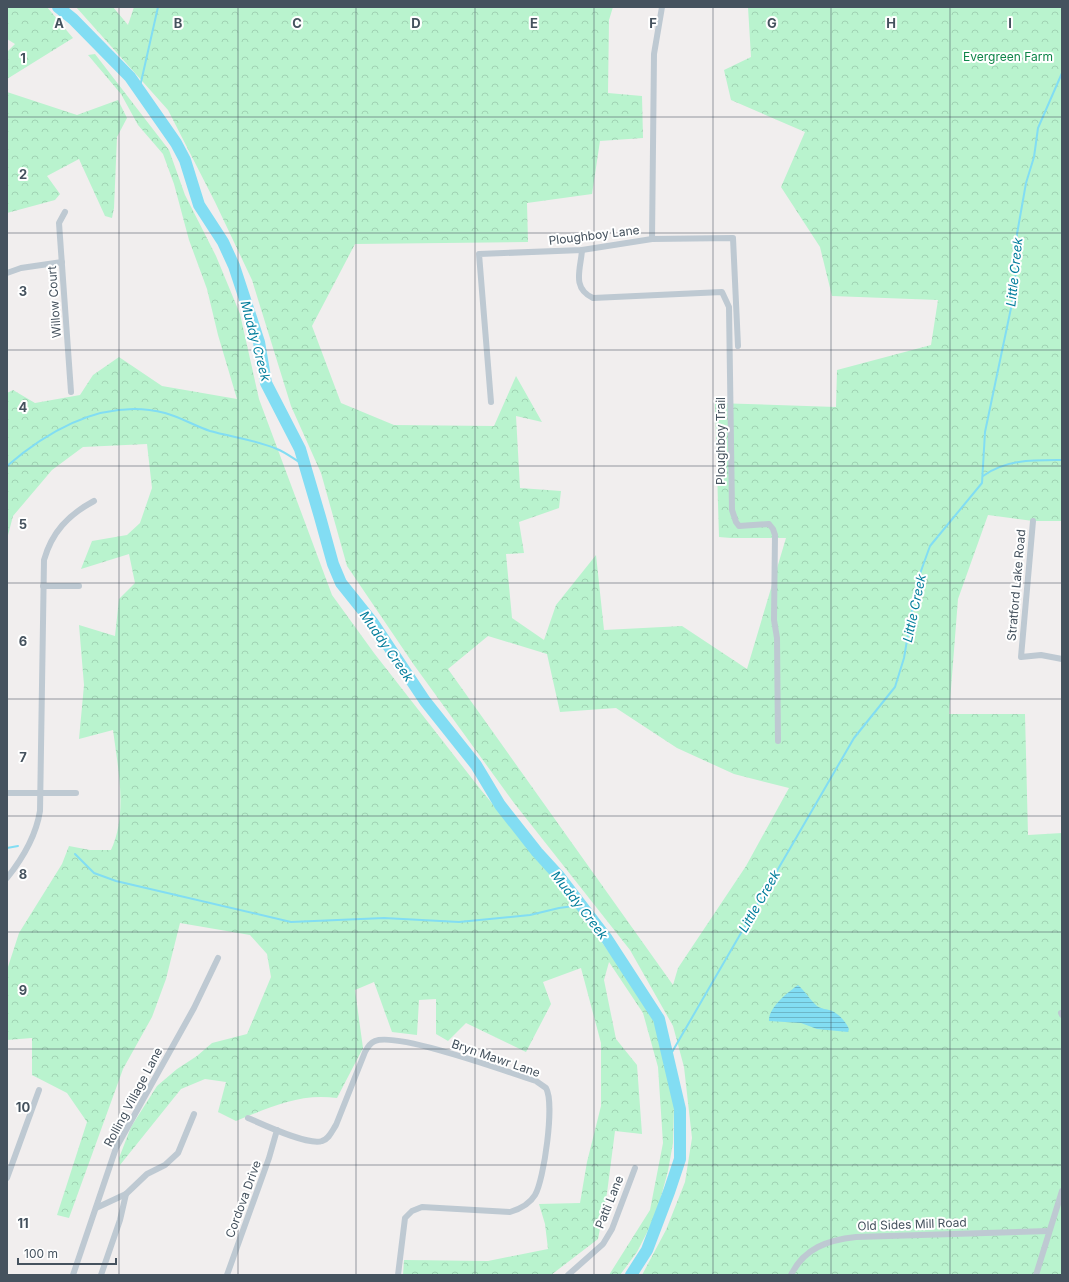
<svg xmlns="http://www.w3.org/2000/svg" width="1069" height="1282" viewBox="0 0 1069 1282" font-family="Inter,sans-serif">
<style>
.forest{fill:url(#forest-crowns);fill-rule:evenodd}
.water{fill:url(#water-rules)}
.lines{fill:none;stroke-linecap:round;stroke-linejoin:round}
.stream{stroke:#82ddf3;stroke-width:2}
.river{stroke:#82ddf3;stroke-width:12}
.minor{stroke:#bec9d2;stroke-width:6}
.grid{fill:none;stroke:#45525e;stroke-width:1;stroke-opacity:0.55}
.labels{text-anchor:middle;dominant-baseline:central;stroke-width:4;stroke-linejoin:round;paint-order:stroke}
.park-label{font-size:12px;fill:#0f8549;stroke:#fff}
.street-label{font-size:12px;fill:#45525e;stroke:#fff}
.water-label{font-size:13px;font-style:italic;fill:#037e9c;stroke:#fff}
.grid-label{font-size:13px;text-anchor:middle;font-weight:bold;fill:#45525e;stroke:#fff;stroke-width:4;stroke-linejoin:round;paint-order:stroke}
</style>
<defs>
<pattern id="forest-crowns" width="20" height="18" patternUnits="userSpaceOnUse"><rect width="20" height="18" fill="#b9f3ce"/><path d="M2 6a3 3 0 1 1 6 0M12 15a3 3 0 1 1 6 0" fill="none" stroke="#a0d2b3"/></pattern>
<pattern id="water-rules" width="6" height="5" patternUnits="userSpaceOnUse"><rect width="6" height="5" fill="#82ddf3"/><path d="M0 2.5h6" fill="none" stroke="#6cb6c8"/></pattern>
</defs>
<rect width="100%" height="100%" fill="#f1eeee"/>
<g class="forest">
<polygon points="7,7 47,7 73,38 7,79 7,52 15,44 7,39"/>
<path d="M 76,7 L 113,7 L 128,25 L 134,7 L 613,7 L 609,20 L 608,93 L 642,96 L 643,138 L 600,141 L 592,194 L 527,203 L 528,242 L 355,244 L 312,326 L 341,403 L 394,425 L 494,426 L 516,376 L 542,422 L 516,416 L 520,488 L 561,491 L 559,508 L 519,522 L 524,553 L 506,554 L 512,618 L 544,640 L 556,605 L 596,555 L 604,630 L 682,626 L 747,669 L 786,538 L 731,538 L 719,537 L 715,403 L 836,407 L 837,370 L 931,345 L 938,300 L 832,296 L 820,247 L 781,187 L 805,132 L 731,100 L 724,70 L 751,57 L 748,7 L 1062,7 L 1062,521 L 1033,521 L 988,515 L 958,599 L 949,714 L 1025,714 L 1028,835 L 1062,833 L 1062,1275 L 642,1275 L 666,1230 L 685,1182 L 692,1138 L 684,1067 L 673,1026 L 630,950 L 514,803 L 414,665 L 347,566 L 321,473 L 291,406 L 252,280 L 215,202 L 168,110 ZM 488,636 L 547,654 L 560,712 L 616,708 L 677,748 L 734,774 L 789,788 L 746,866 L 678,968 L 673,985 L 448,669 Z"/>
<path d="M 95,54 L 169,150 L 185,195 L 216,256 L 240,314 L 259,399 L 332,595 L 374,653 L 481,790 L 572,900 L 656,1019 L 674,1106 L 673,1143 L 668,1171 L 656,1215 L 637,1252 L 620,1275 L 609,1275 L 650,1210 L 663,1143 L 658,1067 L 643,1013 L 609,962 L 604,980 L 616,1039 L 637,1065 L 642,1134 L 615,1131 L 607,1193 L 598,1239 L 551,1275 L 403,1275 L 404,1260 L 488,1261 L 548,1249 L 545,1224 L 539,1204 L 580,1203 L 587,1162 L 601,1106 L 601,1043 L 581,968 L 543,982 L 551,1004 L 526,1052 L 466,1023 L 448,1041 L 436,1034 L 436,999 L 419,1000 L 417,1035 L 392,1032 L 374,982 L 355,990 L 363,1048 L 337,1098 C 299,1093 271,1107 236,1121 L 218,1112 L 226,1082 L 205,1079 L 181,1089 L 120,1165 L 119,1158 L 131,1127 L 157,1086 L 177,1069 L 197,1056 L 212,1043 L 247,1034 L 271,977 L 267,954 L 250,935 L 180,923 L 166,979 L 152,1017 L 123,1069 L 69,1218 L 57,1215 L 87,1122 L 67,1093 L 32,1075 L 32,1038 L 7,1040 L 7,970 L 19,933 L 62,864 L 69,846 L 90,850 L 111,850 C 128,813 118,769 113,730 L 79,739 L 84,685 L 79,625 L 115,636 L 119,599 L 135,583 L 129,554 L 81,569 L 92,541 L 127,535 L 140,523 L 152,488 L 147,444 L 83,447 L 52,470 L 13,516 L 7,539 L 7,393 L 13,390 L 35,403 L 80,395 L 93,375 L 119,357 L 162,386 L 237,399 L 218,335 L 207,289 L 189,240 L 174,184 L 163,154 L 138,125 L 121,94 L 88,55 Z"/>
<polygon points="7,92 77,115 118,100 127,118 117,137 114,208 112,218 105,216 79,159 47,176 60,194 55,200 7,213"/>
</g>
<path class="water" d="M 798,985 C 805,991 810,1000 817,1006 C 821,1009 827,1009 832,1011 C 839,1014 846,1022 849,1029 L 848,1032 L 817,1029 L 801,1023 L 769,1021 C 768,1008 788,992 798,985 Z"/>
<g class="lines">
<g class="stream">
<polyline points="139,91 158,7"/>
<path d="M 7,466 C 50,429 106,398 165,413 C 180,417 195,426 210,431 C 232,437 256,440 277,449 C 287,453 295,460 304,465"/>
<path d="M 983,476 C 1007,459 1034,460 1062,460"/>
<polyline points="7,848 18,846"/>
<polyline points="75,854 94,873 116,881 291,922 384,918 459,922 530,915 559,908 581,905"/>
<polyline points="668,1059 854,738 895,687 904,658 917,582 930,546 982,483 985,432 1015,289 1017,234 1026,183 1034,157 1038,128 1062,73"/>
</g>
<polyline class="river" points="58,7 73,19 130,77 176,143 185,160 199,205 223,242 234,266 259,342 266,383 300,449 320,517 333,564 341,583 373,623 425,701 476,765 500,805 537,852 558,875 607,939 659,1019 680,1109 680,1159 669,1192 647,1250 631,1275"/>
<g class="minor">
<polyline points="65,212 59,223 71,392"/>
<polyline points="652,239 654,54 662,7"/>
<path d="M 582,250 C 581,268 571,288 593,298 L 722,292 L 729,307 L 732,510 L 736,522 L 739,526 L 769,524 L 773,529 L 775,535 L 774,620 L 777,638 L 778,741"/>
<polyline points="7,273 21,268 62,262"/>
<polyline points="491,402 479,254 582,250 652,239 733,238 738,346"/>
<polyline points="1033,521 1021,657 1041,655 1062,659"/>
<polyline points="43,586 79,586"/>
<polyline points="7,793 76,793"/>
<path d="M 7,878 C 23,858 36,836 40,811 L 44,560 C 52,532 68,515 94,501"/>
<polyline points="1061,1013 1062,1015"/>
<path d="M 248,1118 C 262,1124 308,1146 322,1141 C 329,1139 332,1131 336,1125 L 365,1052 C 367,1048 370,1043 375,1041 C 398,1032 508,1072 536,1081 L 546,1088 C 555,1103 544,1180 535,1195 C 529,1205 520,1209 510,1212 L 422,1207 L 412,1211 L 405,1218 L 398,1275"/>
<polyline points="7,1178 39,1090"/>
<polyline points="96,1208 126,1194 147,1174 165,1165 178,1153 194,1114"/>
<polyline points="73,1275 116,1148 194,1008 218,958"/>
<polyline points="101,1275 120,1220 126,1194"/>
<polyline points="227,1275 269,1158 277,1130"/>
<polyline points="568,1275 603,1244 612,1229 635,1168"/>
<path d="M 791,1275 C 804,1248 828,1240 856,1237 L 1049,1231"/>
<polyline points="1036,1275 1062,1191"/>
</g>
</g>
<path class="grid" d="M 119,7 L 119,1275M 238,7 L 238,1275M 356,7 L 356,1275M 475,7 L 475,1275M 594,7 L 594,1275M 713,7 L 713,1275M 831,7 L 831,1275M 950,7 L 950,1275M 7,117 L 1062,117M 7,233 L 1062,233M 7,350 L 1062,350M 7,466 L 1062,466M 7,583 L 1062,583M 7,699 L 1062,699M 7,816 L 1062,816M 7,932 L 1062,932M 7,1049 L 1062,1049M 7,1165 L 1062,1165"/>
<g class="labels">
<g class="park-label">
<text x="1008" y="56">Evergreen Farm</text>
</g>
<g class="street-label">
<text transform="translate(594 235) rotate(-7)">Ploughboy Lane</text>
<text transform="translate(54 302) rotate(-94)">Willow Court</text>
<text transform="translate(720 441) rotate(-90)">Ploughboy Trail</text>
<text transform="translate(1016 585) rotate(-85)">Stratford Lake Road</text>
<text transform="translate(496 1058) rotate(19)">Bryn Mawr Lane</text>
<text transform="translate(133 1097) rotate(-62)">Rolling Village Lane</text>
<text transform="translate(243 1199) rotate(-70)">Cordova Drive</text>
<text transform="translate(609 1202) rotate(-68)">Patti Lane</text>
<text transform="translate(912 1224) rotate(-2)">Old Sides Mill Road</text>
</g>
<g class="water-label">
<text transform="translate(1014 272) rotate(-84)">Little Creek</text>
<text transform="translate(256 341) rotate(75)">Muddy Creek</text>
<text transform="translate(914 608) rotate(-78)">Little Creek</text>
<text transform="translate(387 646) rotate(55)">Muddy Creek</text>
<text transform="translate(759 901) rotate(-60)">Little Creek</text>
<text transform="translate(580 905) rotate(52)">Muddy Creek</text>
</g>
</g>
<g class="grid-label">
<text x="59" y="28">A</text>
<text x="178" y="28">B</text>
<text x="297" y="28">C</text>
<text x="416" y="28">D</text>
<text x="534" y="28">E</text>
<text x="653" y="28">F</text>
<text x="772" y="28">G</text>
<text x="891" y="28">H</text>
<text x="1010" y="28">I</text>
<text x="23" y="63">1</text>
<text x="23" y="179">2</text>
<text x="23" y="296">3</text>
<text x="23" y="412">4</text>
<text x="23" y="529">5</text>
<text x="23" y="646">6</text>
<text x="23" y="762">7</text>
<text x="23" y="879">8</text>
<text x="23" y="995">9</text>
<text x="23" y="1112">10</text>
<text x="23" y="1228">11</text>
</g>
<rect width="1069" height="1282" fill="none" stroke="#45525e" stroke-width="16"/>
<path d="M18 1258v6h98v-6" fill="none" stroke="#45525e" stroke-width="2"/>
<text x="24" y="1258" font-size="12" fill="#45525e" stroke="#ffffff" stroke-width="3" paint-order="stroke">100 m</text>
</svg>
